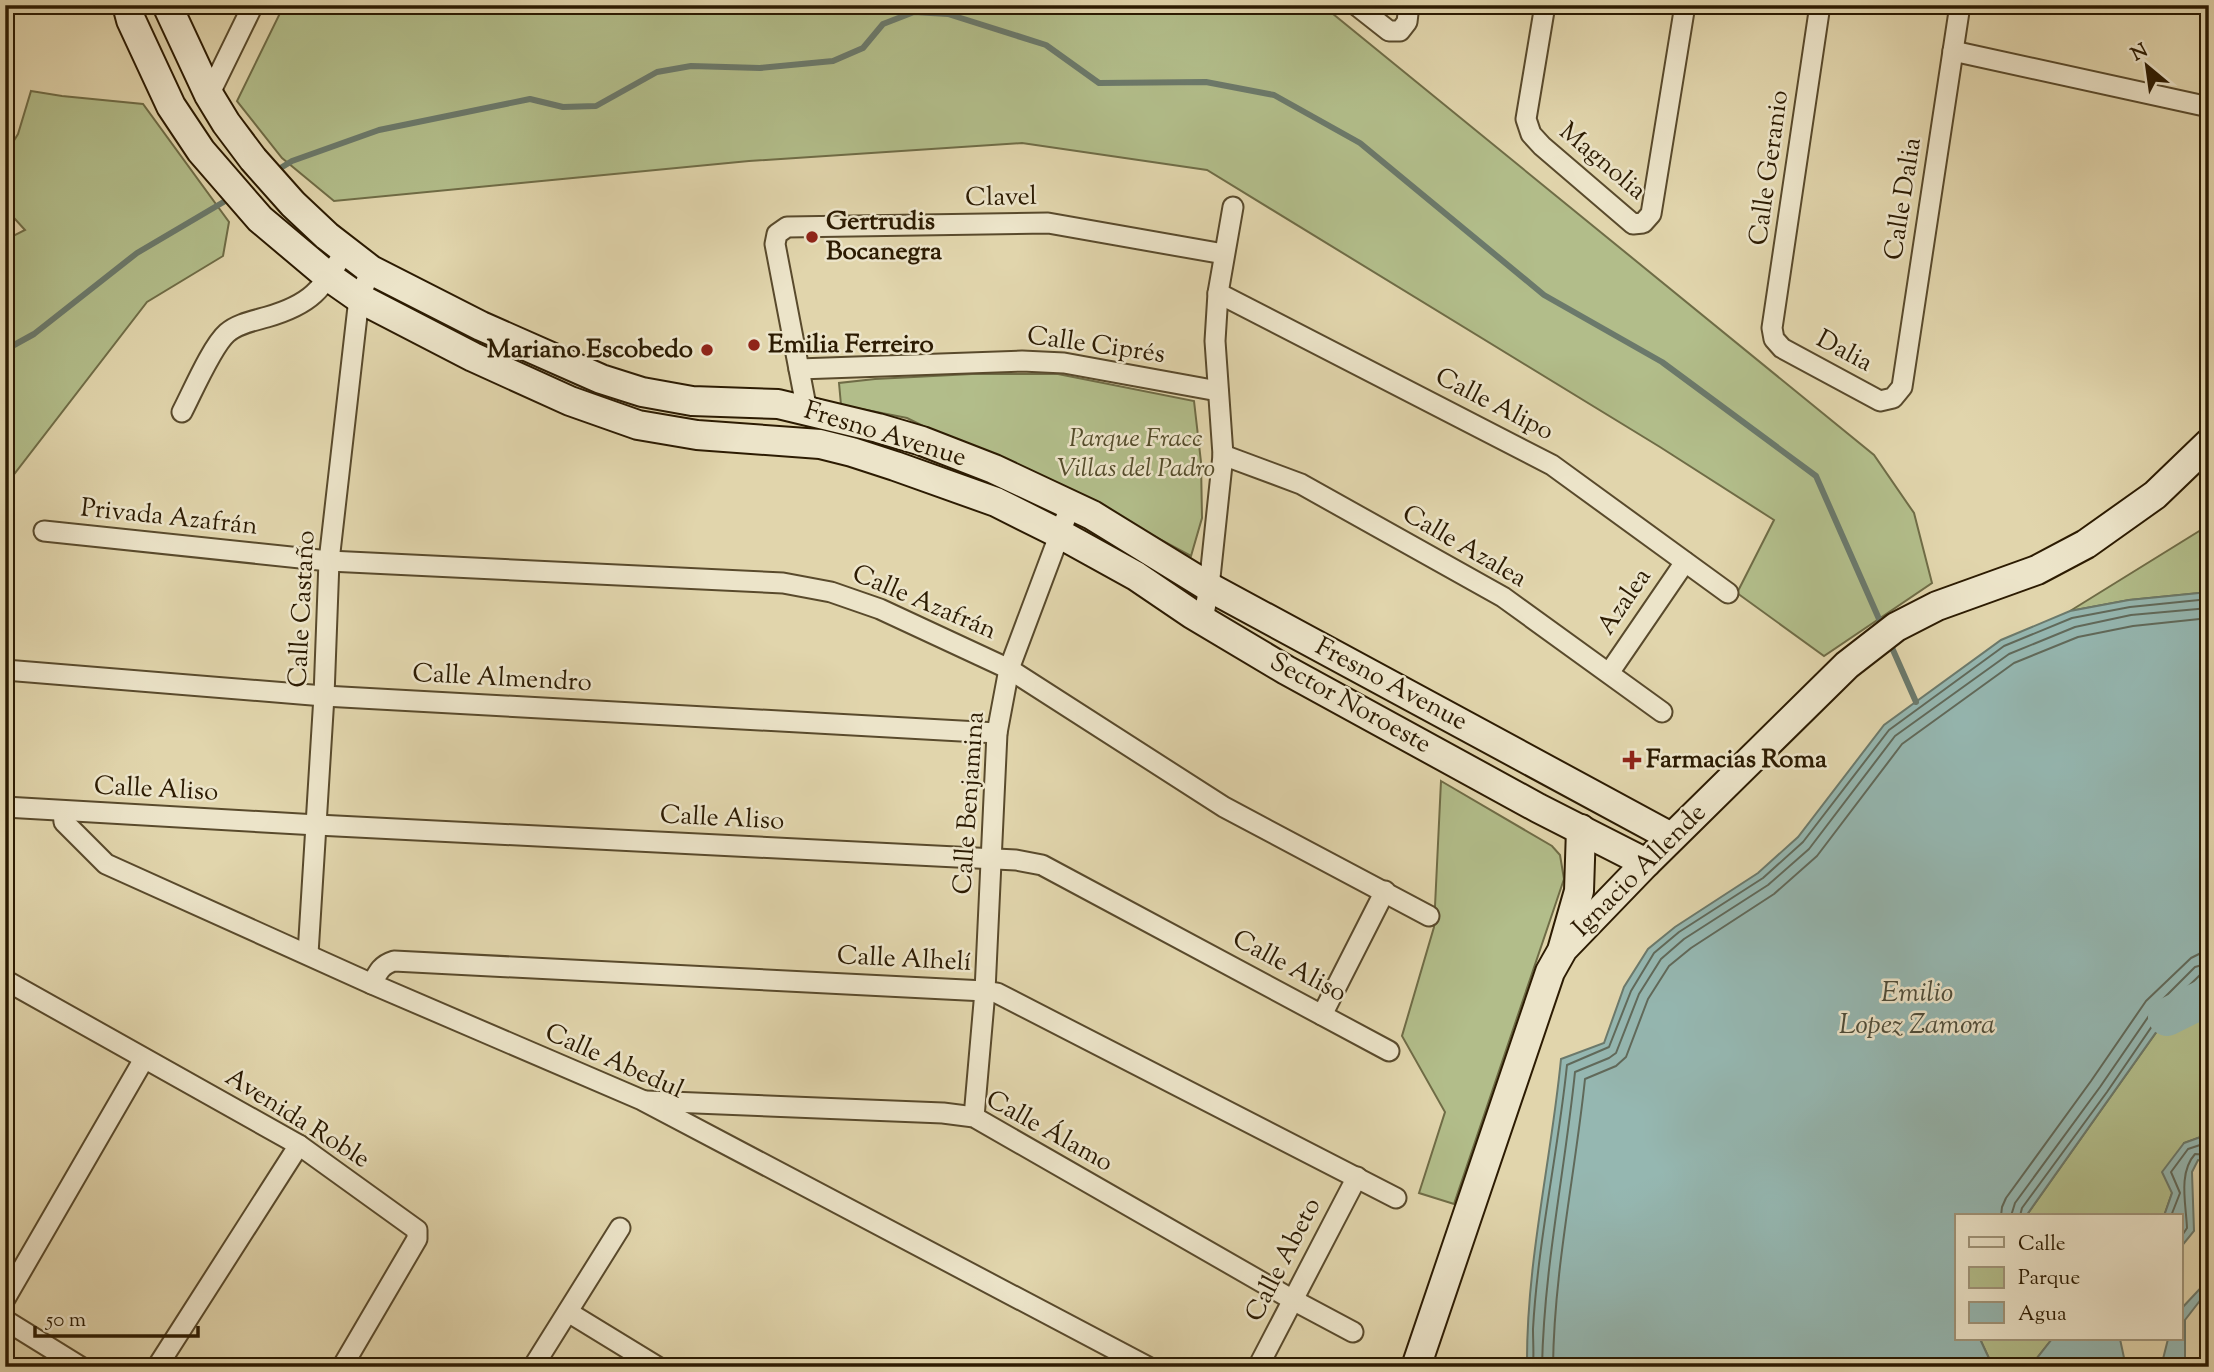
<svg xmlns="http://www.w3.org/2000/svg" width="2214" height="1372" viewBox="0 0 2214 1372" font-family="'Sorts Mill Goudy',serif">
<style>
.green{fill:#b2bd8a;stroke:#6f6c46;stroke-width:2}
.water{fill:#95b7b1;stroke:#6b796b;stroke-width:2}
.lines{fill:none;stroke-linecap:round;stroke-linejoin:round}
.shore{stroke:#60695a;stroke-width:2}
.stream{stroke:#6b796b;stroke-width:6}
.river{stroke:#95b7b1;stroke-width:38}
.street-casing{stroke:#594a2c;stroke-width:23}
.secondary-casing{stroke:#2c1b02;stroke-width:32}
.street{stroke:#ece4c9;stroke-width:19}
.secondary{stroke:#ece4c9;stroke-width:28}
.poi-dot{fill:#8f2418;stroke:#ece4c9;stroke-width:2.5}
.labels{text-anchor:middle;dominant-baseline:central;stroke-width:5;stroke-linejoin:round;paint-order:stroke}
.street-label{font-size:26px;fill:#2c1b02;stroke:#ece4c9}
.poi-label{font-size:26px;font-weight:bold;fill:#2c1b02;stroke:#ece4c9;text-anchor:start}
.park-label{font-size:26px;font-style:italic;fill:#544c2b;stroke:#ece4c9}
.water-label{font-size:28px;font-style:italic;fill:#4c4a37;stroke:#ece4c9}
</style>
<rect width="100%" height="100%" fill="#e1d5ac"/>
<filter id="stains"><feTurbulence type="fractalNoise" baseFrequency=".00286" numOctaves="4"/><feColorMatrix values="0 0 0 0 .2 0 0 0 0 .09 0 0 0 0 .02 0 0 0 .5 -.17"/></filter>
<radialGradient id="worn" r=".72"><stop offset=".6" stop-color="#630" stop-opacity="0"/><stop offset="1" stop-color="#630" stop-opacity=".3"/></radialGradient>
<g class="green">
<polygon points="284,5 1322,5 1874,455 1914,513 1932,583 1824,656 1737,593 1774,520 1660,447 1207,170 1022,143 749,161 334,201 282,158 237,101"/>
<polygon points="31,91 62,96 143,104 229,222 223,256 147,302 5,486 5,240 25,230 5,208 5,155 18,134"/>
<polygon points="972,374 1058,374 1194,401 1201,462 1202,518 1191,556 1096,505 970,449 907,418 841,405 839,383 875,379"/>
<polygon points="2209,525 2209,592 2129,600 2070,611"/>
<polygon points="1441,781 1552,846 1560,855 1564,879 1454,1204 1419,1193 1445,1112 1402,1036 1434,927"/>
<polygon points="2209,976 2209,1134 2184,1143 2172,1193 2164,1216 2026,1216 2167,1017"/>
<polygon points="1980,1339 2052,1339 2030,1367 1993,1367"/>
</g>
<g class="water">
<path d="M 2209,592 L 2209,976 L 2167,1017 L 2026,1216 L 1957,1216 L 1957,1339 L 1980,1339 L 1993,1367 L 1527,1367 C 1526,1263 1551,1162 1561,1059 L 1604,1043 L 1624,987 L 1648,949 L 1675,927 L 1758,873 L 1798,837 L 1884,725 L 2001,640 L 2070,611 L 2129,600 Z"/>
<polygon points="2209,1134 2209,1162 2198,1160 2192,1172 2194,1231 2181,1247 2181,1216 2164,1216 2172,1193 2162,1172 2184,1143"/>
<polygon points="2209,1279 2209,1289 2185,1320 2185,1367 2161,1367 2168,1339 2181,1339 2181,1309"/>
<polygon points="2052,1339 2120,1339 2126,1367 2030,1367"/>
</g>
<g class="lines">
<g class="shore">
<polyline points="2001,1216 2002,1207 2006,1198 2091,1081 2146,1001 2191,958 2201,953 2209,953"/>
<polyline points="2011,1216 2015,1203 2100,1087 2155,1007 2195,967 2209,963"/>
<polyline points="2020,1216 2022,1208 2107,1092 2161,1013 2201,974 2209,972"/>
<polyline points="2171,1216 2180,1193 2171,1172 2188,1149 2209,1142"/>
<path d="M 2181,1237 L 2187,1228 C 2186,1204 2178,1173 2195,1154 L 2209,1155"/>
<path d="M 1533,1367 C 1534,1354 1533,1341 1533,1329 C 1538,1240 1558,1153 1567,1065 L 1609,1047 L 1631,991 L 1654,953 L 1679,932 L 1763,878 L 1803,842 L 1889,730 L 2004,646 L 2072,618 L 2130,607 L 2209,599"/>
<path d="M 1542,1367 C 1544,1267 1565,1170 1575,1072 L 1609,1058 L 1616,1053 L 1639,994 L 1661,959 L 1684,939 L 1768,885 L 1809,849 L 1895,736 L 2009,654 L 2075,627 L 2131,615 L 2209,608"/>
<path d="M 1553,1367 C 1554,1270 1575,1175 1585,1079 L 1616,1066 L 1626,1057 L 1648,999 L 1669,966 L 1691,948 L 1774,894 L 1817,856 L 1902,744 L 2014,663 L 2078,637 L 2133,626 L 2209,618"/>
</g>
<g class="stream">
<polyline points="274,172 292,161 379,130 530,99 563,107 596,106 657,72 691,66 760,68 833,61 863,48 883,24 914,12 948,14 1046,45 1099,83 1206,82 1274,95 1360,143 1544,295 1662,362 1816,476 1883,628"/>
<polyline points="5,350 34,334 137,253 232,197"/>
<polyline points="1889,641 1916,702"/>
</g>
<polyline class="river" points="2167,1017 2209,996"/>
<defs>
<g id="street">
<polyline points="1356,5 1389,31 1400,31 1407,22 1409,5"/>
<polyline points="1545,5 1526,119 1531,134 1542,146 1633,224 1643,223 1651,214 1685,5"/>
<polyline points="1820,5 1772,328 1774,339 1782,348 1880,401 1893,398 1902,387 1960,5"/>
<polyline points="1953,51 2209,107"/>
<polyline points="209,95 253,5"/>
<polyline points="1218,293 1552,465 1728,593"/>
<polyline points="799,369 1022,361 1064,363 1218,391"/>
<polyline points="807,411 775,244 777,234 787,227 1048,223 1224,254"/>
<path d="M 182,412 C 192,393 212,346 227,333 C 237,324 253,321 267,317 C 312,304 321,290 345,251"/>
<polyline points="1223,455 1301,484 1503,597 1662,712"/>
<polyline points="44,531 329,561 783,583 831,592 880,609 1009,669 1224,807 1429,916"/>
<polyline points="1203,620 1209,587 1223,455 1215,341 1218,293 1233,207"/>
<polyline points="5,670 324,696 997,733"/>
<polyline points="1609,673 1685,562"/>
<polyline points="5,807 317,825 1016,860 1042,865 1389,1051"/>
<polyline points="63,812 64,822 106,864 372,984 642,1100 1148,1367"/>
<polyline points="308,954 324,696 329,561 359,298 371,270"/>
<polyline points="5,980 299,1145 417,1230 417,1239 342,1367"/>
<path d="M 372,984 C 378,972 381,965 394,961 L 985,991 L 997,993 L 1396,1198"/>
<polyline points="1322,1015 1385,891"/>
<polyline points="646,1101 943,1113 974,1117 1293,1300 1353,1332"/>
<polyline points="974,1117 985,991 997,733 1009,669 1071,504"/>
<polyline points="5,1299 144,1059"/>
<polyline points="568,1312 658,1367"/>
<polyline points="5,1320 81,1367"/>
<polyline points="157,1367 299,1145"/>
<polyline points="533,1367 620,1228"/>
<polyline points="1258,1367 1357,1177"/>
</g>
<g id="secondary">
<polyline points="127,5 131,20 171,106 201,151 260,219 329,277 359,298 473,357 570,401 638,425 697,435 820,444 852,452 895,466 996,502 1060,534 1136,576 1192,614 1286,670 1538,808 1646,863"/>
<polyline points="167,5 209,95 226,123 253,159 293,204 327,236 371,270 481,326 601,379 642,392 692,401 778,404 878,428 922,441 994,469 1092,515 1209,587 1671,837"/>
<polyline points="1563,947 1579,891 1581,829"/>
<polyline points="1416,1367 1550,972 1563,949 1646,863 1847,665 1896,627 1937,606 2037,570 2086,544 2155,495 2209,443"/>
</g>
</defs>
<use href="#street" class="street-casing"/>
<use href="#secondary" class="secondary-casing"/>
<use href="#street" class="street"/>
<use href="#secondary" class="secondary"/>
</g>
<g class="poi-dot">
<circle cx="812" cy="237" r="7"/>
<circle cx="754" cy="345" r="7"/>
<circle cx="707" cy="350" r="7"/>
<path d="M1628.5 749.5h7v7h7v7h-7v7h-7v-7h-7v-7h7z"/>
</g>
<g class="labels">
<g class="street-label">
<text transform="translate(1602 162) rotate(40)">Magnolia</text>
<text transform="translate(1770 168) rotate(-82)">Calle Geranio</text>
<text transform="translate(1001 198) rotate(-1)">Clavel</text>
<text transform="translate(1904 199) rotate(-81)">Calle Dalia</text>
<text transform="translate(1096 346) rotate(8)">Calle Ciprés</text>
<text transform="translate(1844 352) rotate(28)">Dalia</text>
<text transform="translate(1494 405) rotate(27)">Calle Alipo</text>
<text transform="translate(885 435) rotate(17)">Fresno Avenue</text>
<text transform="translate(169 518) rotate(6)">Privada Azafrán</text>
<text transform="translate(1464 547) rotate(30)">Calle Azalea</text>
<text transform="translate(1625 602) rotate(-56)">Azalea</text>
<text transform="translate(924 603) rotate(23)">Calle Azafrán</text>
<text transform="translate(303 609) rotate(-87)">Calle Castaño</text>
<text transform="translate(502 679) rotate(3)">Calle Almendro</text>
<text transform="translate(1391 685) rotate(28)">Fresno Avenue</text>
<text transform="translate(1350 704) rotate(29)">Sector Noroeste</text>
<text transform="translate(156 790) rotate(3)">Calle Aliso</text>
<text transform="translate(970 803) rotate(-86)">Calle Benjamina</text>
<text transform="translate(722 819) rotate(3)">Calle Aliso</text>
<text transform="translate(1640 871) rotate(-45)">Ignacio Allende</text>
<text transform="translate(904 960) rotate(3)">Calle Alhelí</text>
<text transform="translate(1289 967) rotate(28)">Calle Aliso</text>
<text transform="translate(614 1062) rotate(24)">Calle Abedul</text>
<text transform="translate(297 1119) rotate(32)">Avenida Roble</text>
<text transform="translate(1049 1132) rotate(29)">Calle Álamo</text>
<text transform="translate(1284 1260) rotate(-63)">Calle Abeto</text>
</g>
<g class="poi-label">
<text x="826" y="222">Gertrudis<tspan x="826" dy="30">Bocanegra</tspan></text>
<text x="768" y="345">Emilia Ferreiro</text>
<text x="693" y="350" text-anchor="end">Mariano Escobedo</text>
<text x="1646" y="760">Farmacias Roma</text>
</g>
<g class="park-label">
<text x="1136" y="439">Parque Fracc<tspan x="1136" dy="30">Villas del Padro</tspan></text>
</g>
<g class="water-label">
<text x="1917" y="994">Emilio<tspan x="1917" dy="32">Lopez Zamora</tspan></text>
</g>
</g>
<rect width="2214" height="1372" fill="none" stroke="#e1d5ac" stroke-width="28"/>
<rect x="7" y="7" width="2200" height="1358" fill="none" stroke="#2c1b02" stroke-width="3.5"/>
<rect x="14" y="14" width="2186" height="1344" fill="none" stroke="#2c1b02" stroke-width="2"/>
<rect x="1955" y="1214" width="228" height="126" fill="#ece4c9" stroke="#9f9479" stroke-width="2"/>
<rect x="1969" y="1237" width="35" height="10" fill="#ece4c9" stroke="#9f9479" stroke-width="2"/>
<text x="2018" y="1250" font-size="21" fill="#2c1b02">Calle</text>
<rect x="1969" y="1267" width="35" height="21" fill="#b2bd8a" stroke="#9f9479" stroke-width="2"/>
<text x="2018" y="1284" font-size="21" fill="#2c1b02">Parque</text>
<rect x="1969" y="1302" width="35" height="21" fill="#95b7b1" stroke="#9f9479" stroke-width="2"/>
<text x="2018" y="1320" font-size="21" fill="#2c1b02">Agua</text>
<g transform="translate(2147 66) rotate(331)" stroke="#ece4c9" stroke-width="5" paint-order="stroke">
<path d="M0-5L12 26L0 18L-12 26Z" fill="#2c1b02"/>
<text y="-10" font-size="19" font-weight="bold" text-anchor="middle" fill="#2c1b02">N</text>
</g>
<path d="M35 1326v10h163v-10" fill="none" stroke="#2c1b02" stroke-width="3.5"/>
<text x="46" y="1326" font-size="21" fill="#2c1b02" stroke="#ece4c9" stroke-width="5" paint-order="stroke">50 m</text>
<rect width="100%" height="100%" filter="url(#stains)"/>
<rect width="100%" height="100%" fill="url(#worn)"/>
</svg>
